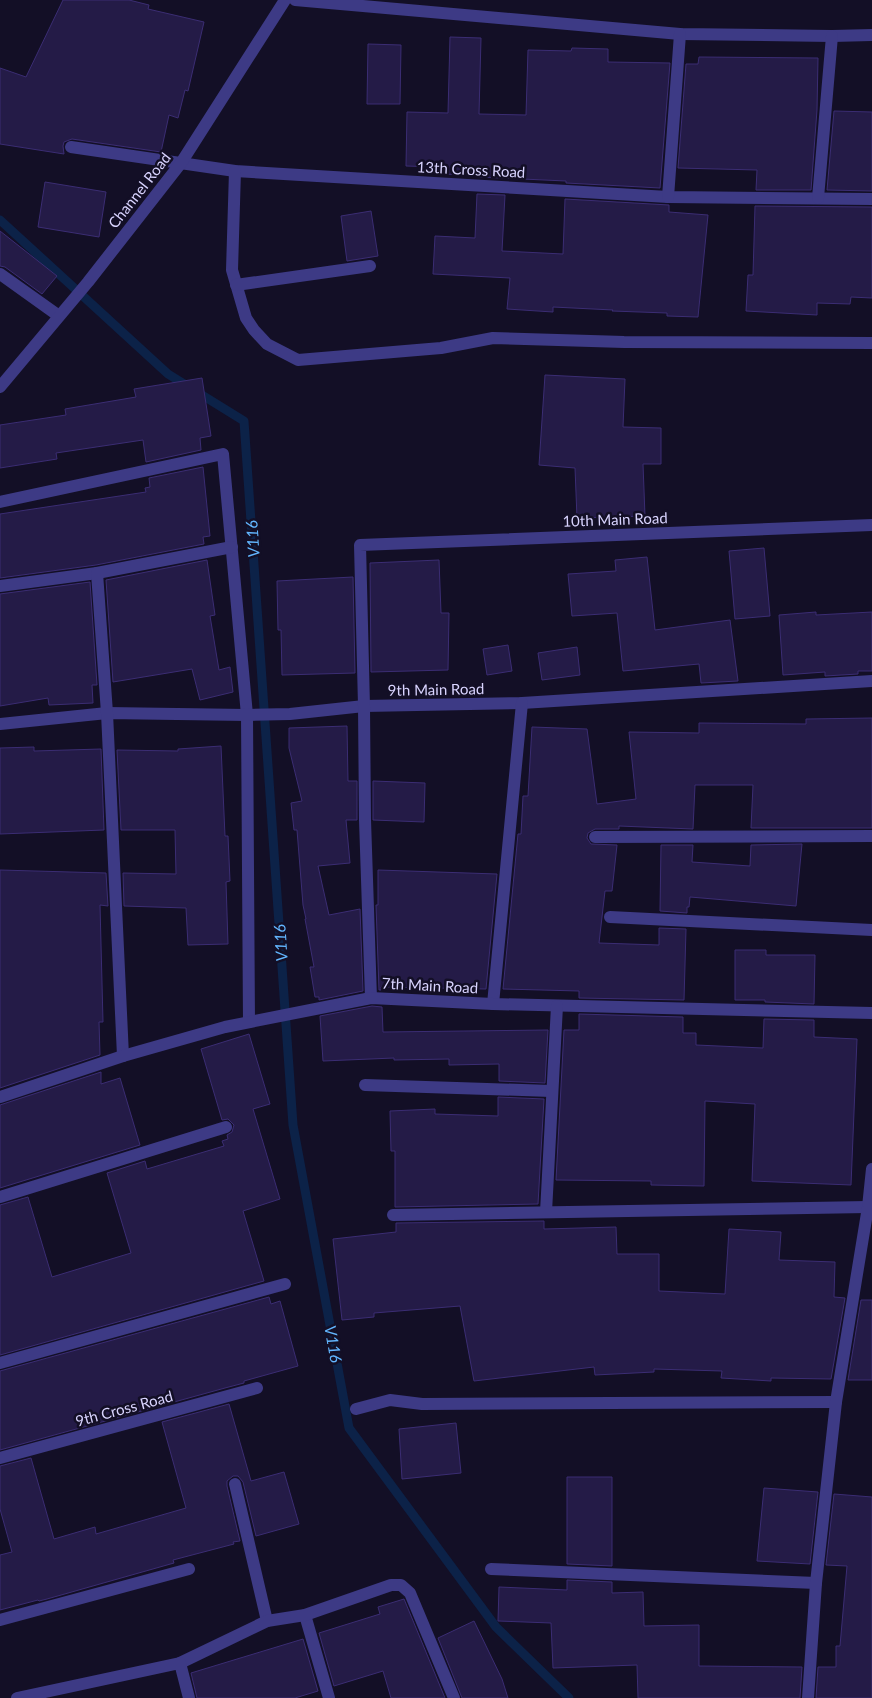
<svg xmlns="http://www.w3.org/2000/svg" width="872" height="1698" viewBox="0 0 872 1698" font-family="Lato,sans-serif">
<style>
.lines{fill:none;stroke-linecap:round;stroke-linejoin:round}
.stream{stroke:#0c2248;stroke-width:9}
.building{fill:#241b47;stroke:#3b2d73}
.minor{stroke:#3d3a85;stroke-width:12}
.labels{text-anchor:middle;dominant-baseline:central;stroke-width:5;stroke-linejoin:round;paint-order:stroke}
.street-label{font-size:15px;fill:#d9d4ff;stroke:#130f26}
.water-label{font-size:16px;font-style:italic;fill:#62b6ff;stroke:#130f26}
</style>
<rect width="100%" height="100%" fill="#130f26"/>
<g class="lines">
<polyline class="stream" points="0,220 168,374 244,421 293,1125 349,1428 496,1627 569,1698"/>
</g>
<g class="building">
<polygon points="63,0 129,0 149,5 148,9 204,22 188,91 185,90 178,118 169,115 161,152 72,139 64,142 63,146 64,154 0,144 0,68 26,77"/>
<polygon points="450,37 481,38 479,114 526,115 528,50 571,51 572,48 608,49 608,62 670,63 660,188 566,183 566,181 478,177 478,175 439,174 439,167 406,166 407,112 448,113"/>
<polygon points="368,44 401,45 400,104 367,104"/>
<polygon points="699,57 818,58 817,110 811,190 756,190 757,170 678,168 686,64 698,64"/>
<polygon points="834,111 872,112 872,191 827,190"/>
<polygon points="45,182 106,192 99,237 38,227"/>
<polygon points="477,194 505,195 502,251 563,254 565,199 669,205 669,212 708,215 698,317 667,316 667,313 612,311 613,310 553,307 553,312 507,309 510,278 433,274 435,236 475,238"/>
<polygon points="755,206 872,207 872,298 851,297 850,304 817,303 817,315 746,311 748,275 753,275"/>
<polygon points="371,211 378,256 347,261 341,216"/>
<polygon points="0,231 57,276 42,294 5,267 0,266"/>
<polygon points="545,375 625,379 623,427 661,428 661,464 643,464 645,516 577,518 575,468 539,465"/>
<polygon points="202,378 211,436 200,438 201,450 146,462 143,440 56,453 57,459 0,468 0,425 66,415 65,409 136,397 134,389"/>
<polygon points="203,467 210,536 203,537 204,544 96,565 0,578 0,514 146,492 145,488 150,487 149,478"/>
<polygon points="764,548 770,616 735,619 729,551"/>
<polygon points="647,557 655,630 730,620 738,681 701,683 699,664 623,671 617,613 572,616 568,574 616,571 615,560"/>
<polygon points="207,560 215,615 210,616 219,670 230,667 233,692 200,700 192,669 113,682 106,580"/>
<polygon points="439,560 441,613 449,613 448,670 371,672 370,563"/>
<polygon points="353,577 355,673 282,675 281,630 278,630 277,581"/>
<polygon points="90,582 97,685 92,685 93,703 49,705 48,698 0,706 0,594"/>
<polygon points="816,612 816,615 872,612 872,671 858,671 858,674 825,676 825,672 783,675 779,615"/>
<polygon points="508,645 512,671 487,675 483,649"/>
<polygon points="577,647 580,675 542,680 538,653"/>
<polygon points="872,718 872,828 751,828 753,785 695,785 693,829 619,826 619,829 595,829 588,833 587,838 591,844 617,845 612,891 605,891 599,943 659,945 659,928 686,929 684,1000 579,998 579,991 503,989 518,834 521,834 523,796 528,796 532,727 587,729 597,804 636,799 629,732 699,733 699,723 806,724 806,719"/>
<polygon points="347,726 348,781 357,781 357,820 346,820 350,863 318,866 329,915 360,909 363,991 319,1000 319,997 315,997 310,967 314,967 305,919 306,919 303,905 297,830 294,830 291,803 302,801 289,748 289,728"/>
<polygon points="221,746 225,836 228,836 230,881 226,882 228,944 188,945 186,908 124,906 123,873 176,874 175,830 121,830 117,750 178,751 178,749"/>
<polygon points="34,747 34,751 101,749 104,830 0,834 0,748"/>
<polygon points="373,781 425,783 424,822 373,820"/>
<polygon points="802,844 796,906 690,897 689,907 687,907 687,913 660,911 661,845 693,845 692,862 750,866 751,845"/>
<polygon points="0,870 106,873 108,906 100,905 103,1022 99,1022 100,1055 0,1088"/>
<polygon points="378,870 497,874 486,989 381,987 381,990 379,990 376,905 378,905"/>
<polygon points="735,950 766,950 766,955 815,955 814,1004 765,1002 765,1000 735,1000"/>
<polygon points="372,1006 382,1007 383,1032 548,1030 545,1083 499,1081 499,1064 449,1065 449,1059 394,1060 394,1058 323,1061 320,1016"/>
<polygon points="579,1014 683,1017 683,1033 696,1033 696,1045 763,1048 764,1019 814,1020 814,1037 857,1039 851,1185 752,1181 755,1104 705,1101 704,1186 651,1185 651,1181 556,1180 564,1030 579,1030"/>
<polygon points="249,1034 270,1104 253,1109 280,1199 243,1211 264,1281 0,1355 0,1205 28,1197 52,1277 131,1253 107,1173 145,1161 147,1169 224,1146 222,1141 228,1139 227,1135 232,1132 234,1125 228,1119 222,1120 201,1049"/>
<polygon points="101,1072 101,1084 120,1078 140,1145 0,1188 0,1105"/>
<polygon points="498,1097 544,1099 538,1204 395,1207 395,1151 391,1151 390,1111 435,1109 435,1114 498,1116"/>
<polygon points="544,1221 544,1229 616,1227 617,1254 659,1254 659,1291 725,1294 729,1229 781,1232 779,1260 835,1262 834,1297 845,1298 831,1379 771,1378 771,1381 721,1378 722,1371 654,1369 654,1372 595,1375 594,1367 474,1381 460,1306 374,1313 374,1317 342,1320 333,1239 396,1232 396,1223"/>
<polygon points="269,1297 271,1304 280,1301 298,1366 244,1381 244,1383 225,1388 0,1450 0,1371"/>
<polygon points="861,1300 872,1300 872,1380 848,1380"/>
<polygon points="229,1404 251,1481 284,1472 299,1524 256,1536 243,1482 238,1476 233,1476 227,1481 227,1486 240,1541 233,1542 234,1544 173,1560 174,1563 47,1599 39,1601 38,1600 0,1610 0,1555 12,1552 0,1509 0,1466 31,1458 54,1539 95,1527 96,1534 186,1508 162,1422"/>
<polygon points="456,1423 461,1473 402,1479 399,1429"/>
<polygon points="567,1477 612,1477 612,1566 567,1564"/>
<polygon points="764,1488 818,1492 810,1564 757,1561"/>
<polygon points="834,1494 872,1497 872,1698 816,1698 818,1667 836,1667 836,1646 840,1646 847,1566 826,1565"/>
<polygon points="567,1580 612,1582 612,1593 643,1592 644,1626 699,1625 699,1666 802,1667 800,1698 638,1698 637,1665 553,1668 551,1623 498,1621 499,1587 567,1590"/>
<polygon points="404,1599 445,1698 391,1698 383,1671 334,1686 319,1633 380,1614 378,1607"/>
<polygon points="474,1621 502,1679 508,1698 462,1698 438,1638"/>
<polygon points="303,1639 318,1691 295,1698 197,1698 191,1673"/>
</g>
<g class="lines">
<g class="minor">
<polyline points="295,0 680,34 832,36 872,35"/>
<polyline points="71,147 235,171 668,197 872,199"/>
<polyline points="235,171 232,270 246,318 254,330 267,344 298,360 441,348 493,338 624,342 872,343"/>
<polyline points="668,197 680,34"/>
<polyline points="818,198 832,36"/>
<polyline points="0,274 59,316"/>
<polyline points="236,285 370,266"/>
<polyline points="0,387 88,282 181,163 285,0"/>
<polyline points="0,502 223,454 247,715 249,1022"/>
<polyline points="0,586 97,573"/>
<polyline points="0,724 107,713 247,715 290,714 364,706 522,703 872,681"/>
<polyline points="595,837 872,836"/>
<polyline points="610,917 872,930"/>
<polyline points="371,998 365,820 364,706 360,545 872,525"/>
<polyline points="493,1004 522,703"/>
<polyline points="123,1056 107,713 97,573 232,547"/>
<polyline points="365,1085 551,1091"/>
<polyline points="0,1097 123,1056 225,1027 371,998 493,1004 872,1013"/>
<polyline points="0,1197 226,1127"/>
<polyline points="546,1212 557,1006"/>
<polyline points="393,1215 868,1207"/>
<polyline points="0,1363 285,1284"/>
<polyline points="356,1409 390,1400 422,1404 836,1402"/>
<polyline points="0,1458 257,1388"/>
<polyline points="235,1484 267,1621"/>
<polyline points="491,1569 816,1583"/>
<polyline points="305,1615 329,1698"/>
<polyline points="0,1620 189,1569"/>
<polyline points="180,1663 267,1621 305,1615 391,1585 401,1585 410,1593 454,1698"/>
<polyline points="17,1698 180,1663 189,1698"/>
<polyline points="808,1698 816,1583 836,1402 868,1207 872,1169"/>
</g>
</g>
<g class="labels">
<g class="street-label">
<text transform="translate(471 169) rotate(3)">13th Cross Road</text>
<text transform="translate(139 190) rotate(-52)">Channel Road</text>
<text transform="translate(615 519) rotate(-2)">10th Main Road</text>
<text transform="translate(436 689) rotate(-1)">9th Main Road</text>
<text transform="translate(430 985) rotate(3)">7th Main Road</text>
<text transform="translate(124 1408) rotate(-15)">9th Cross Road</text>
</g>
<g class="water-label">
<text transform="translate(252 539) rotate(-94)">V116</text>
<text transform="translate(280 943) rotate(-94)">V116</text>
<text transform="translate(334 1344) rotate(80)">V116</text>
</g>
</g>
</svg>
